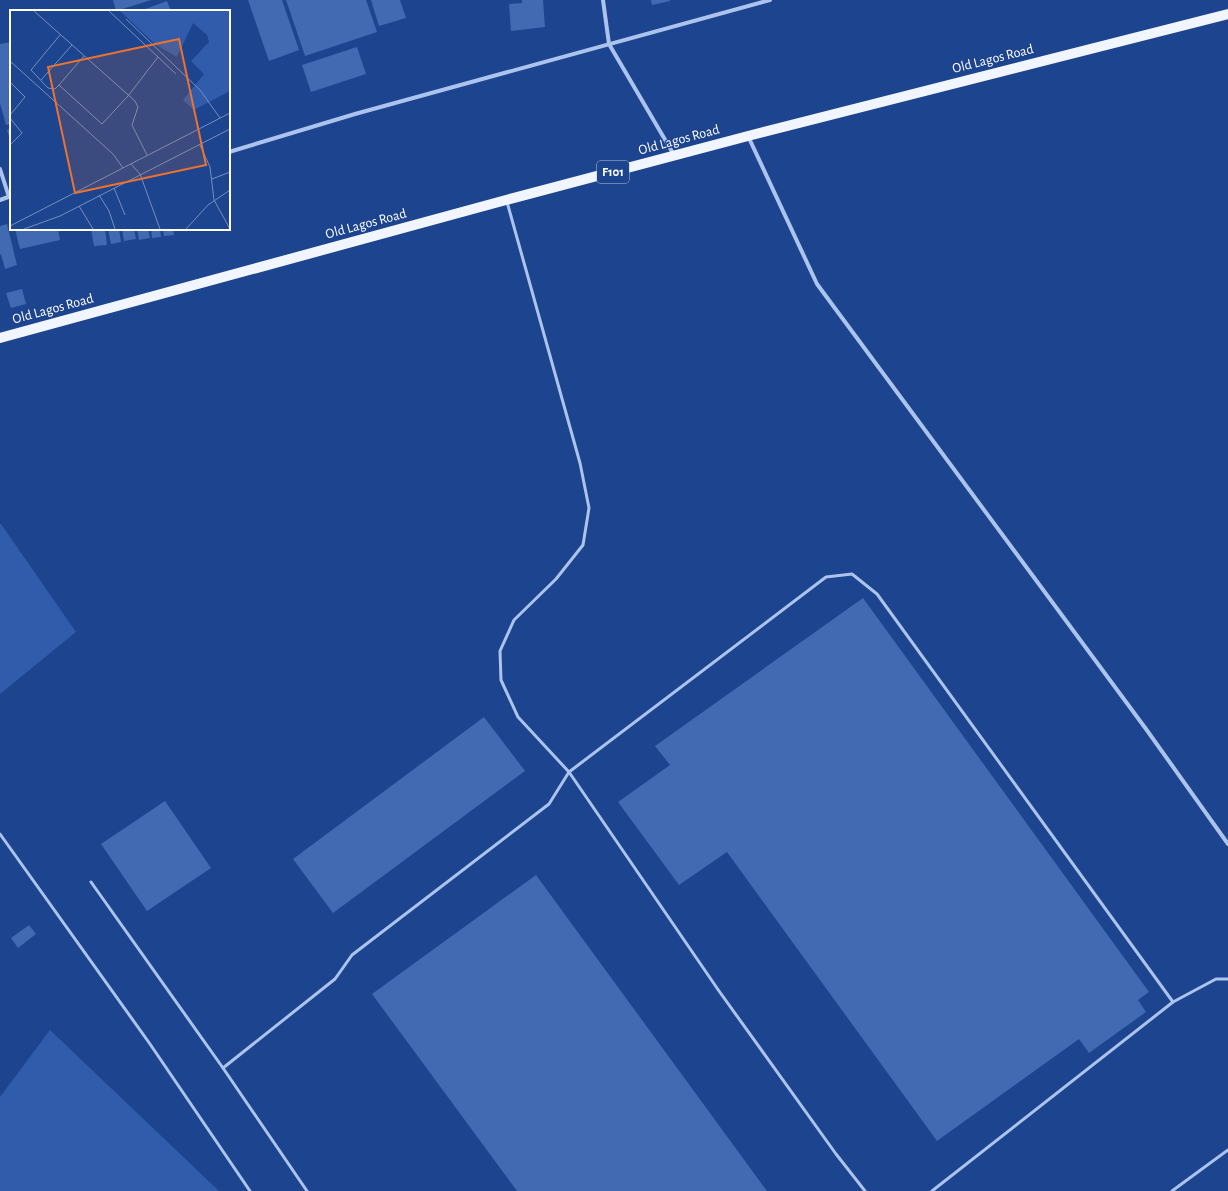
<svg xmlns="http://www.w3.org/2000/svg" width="1228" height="1191" viewBox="0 0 1228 1191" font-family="'Alegreya Sans',sans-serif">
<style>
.green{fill:#305cab}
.building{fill:#416ab3}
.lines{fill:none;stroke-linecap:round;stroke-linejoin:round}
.lane{stroke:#abc3ed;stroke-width:3}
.street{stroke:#abc3ed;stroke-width:4}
.primary{stroke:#f1f5ff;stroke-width:10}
.labels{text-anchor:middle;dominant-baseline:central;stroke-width:3;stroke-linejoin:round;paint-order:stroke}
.shield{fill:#1d448e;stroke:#bbc7dd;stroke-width:1}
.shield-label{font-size:13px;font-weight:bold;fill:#fff}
.street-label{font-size:14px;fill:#fff;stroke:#1d448e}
.inset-road{fill:none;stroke:#778fbb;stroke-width:1}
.view{fill:#eb7230;fill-opacity:0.15;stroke:#eb7230;stroke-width:2}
.inset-edge{fill:none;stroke:#fff;stroke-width:2}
</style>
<rect width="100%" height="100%" fill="#1d448e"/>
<g class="green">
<polygon points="0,524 1,524 76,632 0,694"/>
<polygon points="50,1030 219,1191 0,1191 0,1097"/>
</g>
<g class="building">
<polygon points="113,0 151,0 116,11"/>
<polygon points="248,0 282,0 299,50 269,61"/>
<polygon points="286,0 366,0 377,32 305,56"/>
<polygon points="371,0 400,0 406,18 379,26"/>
<polygon points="522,0 543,0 545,27 511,31 509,4 522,3"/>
<polygon points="651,0 670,0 670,1 652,5"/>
<polygon points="167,1 171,11 140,11"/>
<polygon points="11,42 11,124 6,125 0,103 0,44"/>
<polygon points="357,47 366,74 311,92 302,65"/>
<polygon points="11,128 11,142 7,130"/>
<polygon points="7,224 17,265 5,269 1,254 0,255 0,226"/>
<polygon points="15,229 58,229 60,240 20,249"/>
<polygon points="91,229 105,229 107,245 94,246"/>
<polygon points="108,229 119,229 121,242 111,244"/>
<polygon points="122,229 134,229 136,239 124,241"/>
<polygon points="137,229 148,229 150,238 139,240"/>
<polygon points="151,229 160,229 161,237 152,238"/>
<polygon points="163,229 173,229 174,235 164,236"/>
<polygon points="22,289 26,304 11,308 6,293"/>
<polygon points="863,598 1149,992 1138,1000 1146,1012 1089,1053 1079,1039 937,1141 727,852 679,885 618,802 670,765 655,746"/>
<polygon points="484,717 525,771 333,913 293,859"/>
<polygon points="165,801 211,868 147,911 101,844"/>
<polygon points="536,875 767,1191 517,1191 372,994"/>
<polygon points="29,925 36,934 18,948 11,938"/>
</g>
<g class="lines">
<g class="lane">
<polyline points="507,202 580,463 589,508 583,545 556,579 514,620 500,651 501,680 518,717 569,772 719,991 836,1154 865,1191"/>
<polyline points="0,834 150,1044 250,1191"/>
<polyline points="91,882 223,1068"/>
<polyline points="307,1191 223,1068 335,979 352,955 549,804 569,772 826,577 852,574 877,594 1173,1002"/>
<polyline points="932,1191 1173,1002 1216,979 1228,979"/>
<polyline points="1172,1191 1228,1150"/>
</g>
<g class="street">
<polyline points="603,0 609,44 674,155"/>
<polyline points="748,136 817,284 1146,729 1228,844"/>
<polyline points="229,152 355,114 770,0"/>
<polyline points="0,169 9,197"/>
<polyline points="0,200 11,196"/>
</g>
<polyline class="primary" points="0,338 506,200 748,136 1228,14"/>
</g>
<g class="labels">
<rect class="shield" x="597" y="161" width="32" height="22" rx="3"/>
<g class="shield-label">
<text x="613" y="172">F101</text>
</g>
<g class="street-label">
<text transform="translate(993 59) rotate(-14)">Old Lagos Road</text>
<text transform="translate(679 140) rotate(-15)">Old Lagos Road</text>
<text transform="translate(366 224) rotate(-15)">Old Lagos Road</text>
<text transform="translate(53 309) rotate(-15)">Old Lagos Road</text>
</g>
</g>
<g transform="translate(10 10)">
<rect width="220" height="220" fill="#1d448e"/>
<path d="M 110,1 L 220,1 L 220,81 L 184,100 L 173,90 L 194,64 L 181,51 L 199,32 L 197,25 L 183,13 L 167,47 L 145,34 Z" fill="#305cab"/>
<path class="inset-road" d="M 24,1 L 125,91 L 128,97 L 122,115 L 137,145M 116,9 L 190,80 L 210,108M 50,25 L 21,60 L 38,78 L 45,79 L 49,75 L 74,46M 148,47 L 166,64M 0,51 L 103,144 L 113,158M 31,70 L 62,35M 0,72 L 15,87 L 0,105M 49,75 L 92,114 L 118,86 L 148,47 L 99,1M 0,108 L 12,123 L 0,135M 190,135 L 200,157 L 204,190 L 220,219M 121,154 L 130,164 L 150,219M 202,169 L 220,162M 104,178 L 115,205M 89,185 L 99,201 L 105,219M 69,196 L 83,219M 0,216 L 220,103M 14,219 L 50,206 L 220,119M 176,219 L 198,195 L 220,180"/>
<path class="view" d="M 169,29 L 196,155 L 65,183 L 38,57 Z"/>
<rect width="220" height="220" class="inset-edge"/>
</g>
</svg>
